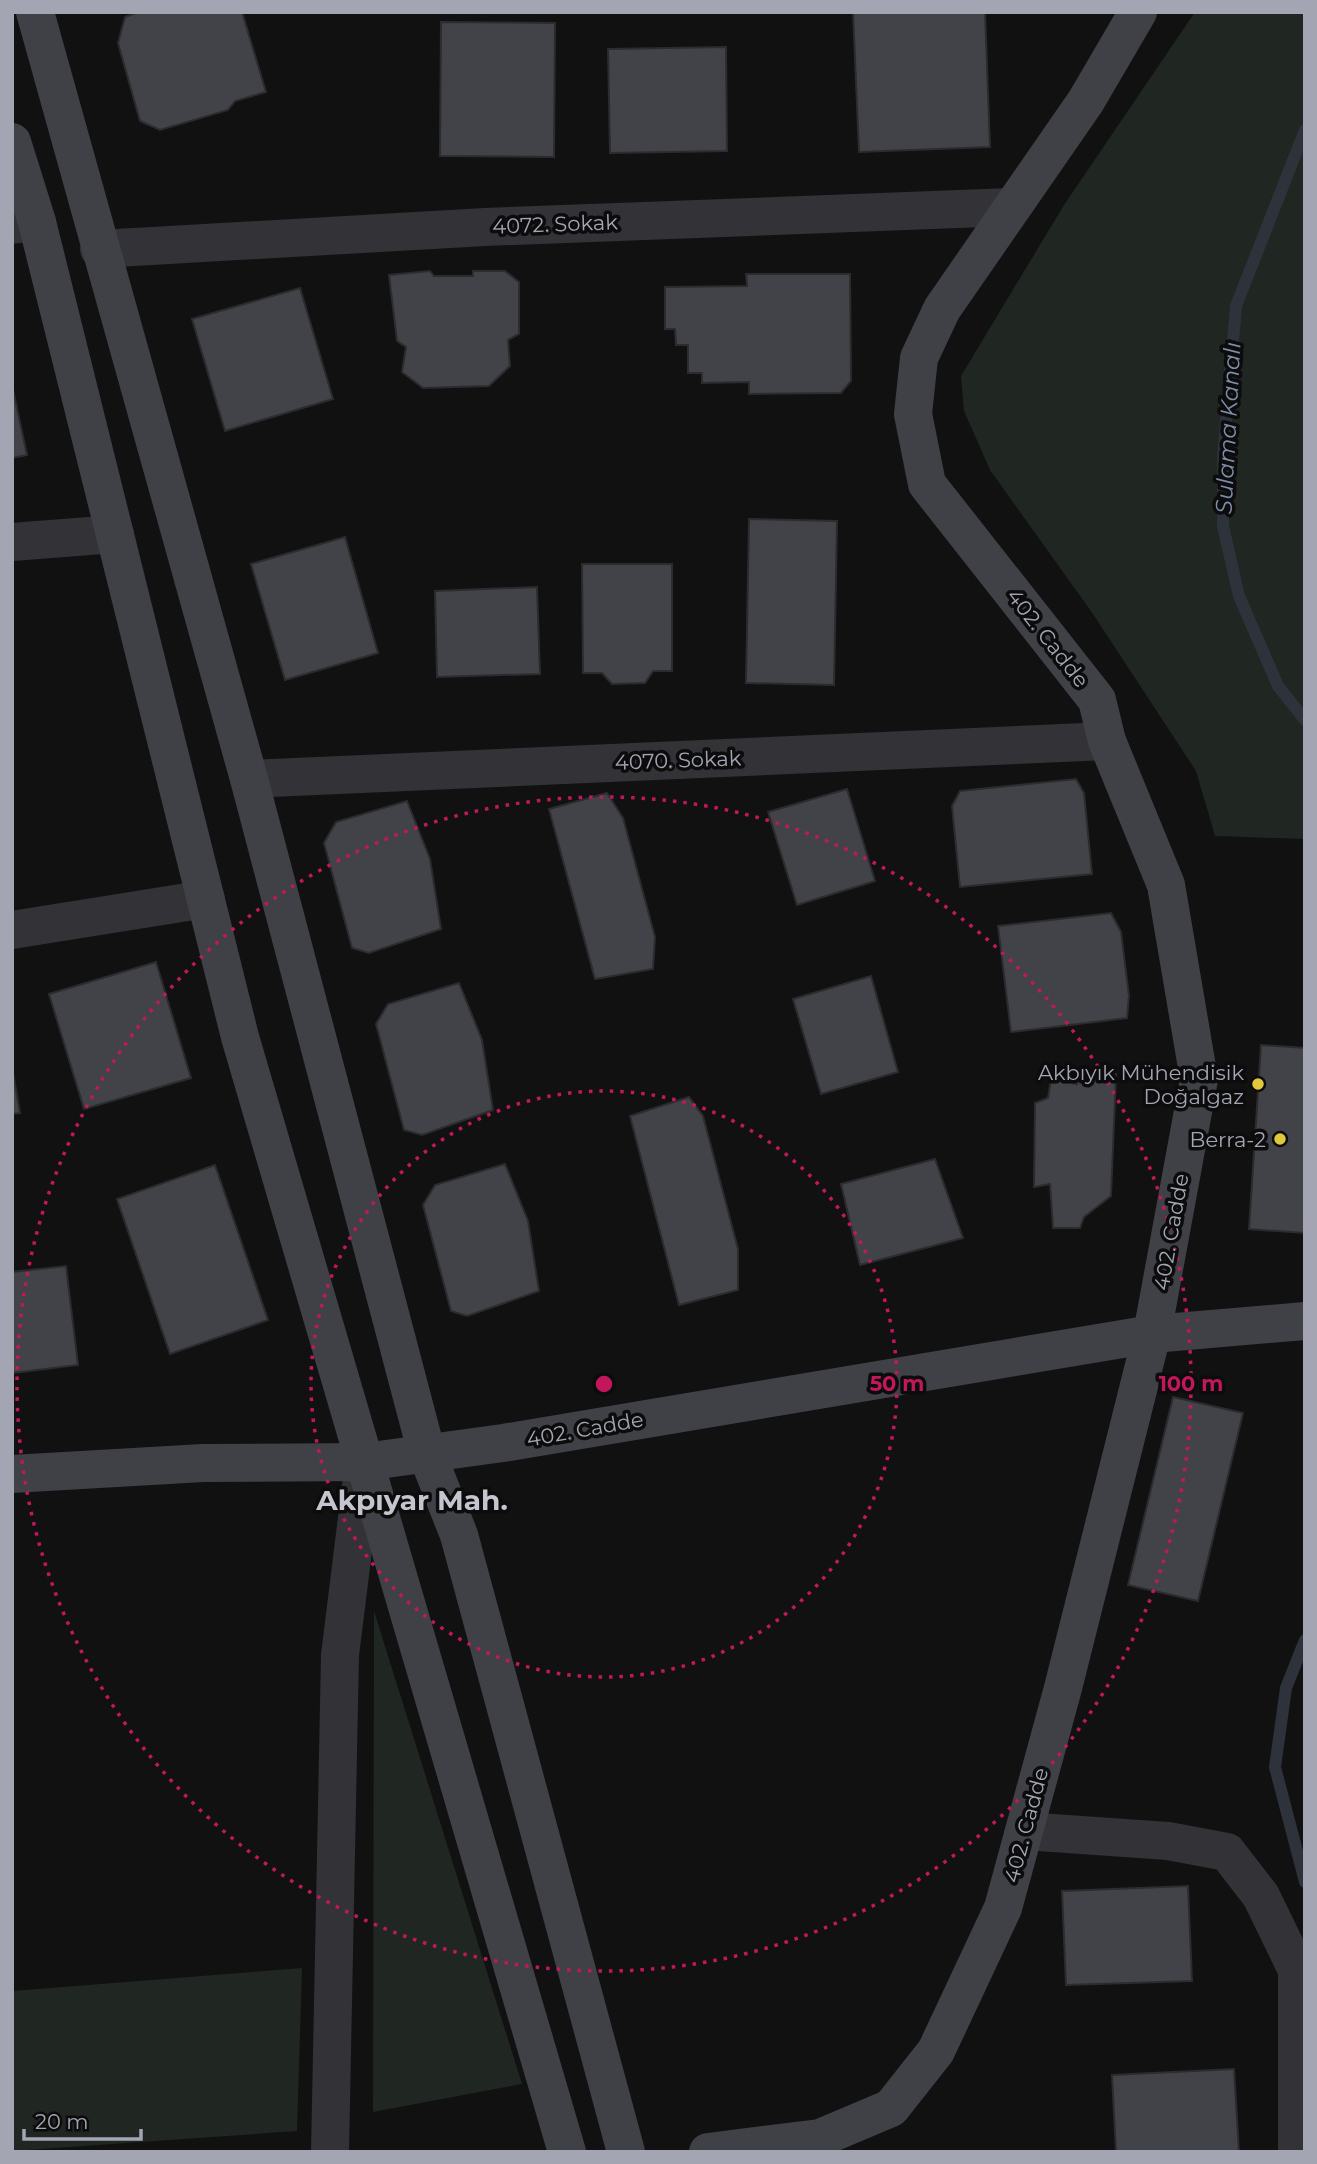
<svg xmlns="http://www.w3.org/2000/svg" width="1317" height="2164" viewBox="0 0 1317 2164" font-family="Montserrat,sans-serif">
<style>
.green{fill:#202621}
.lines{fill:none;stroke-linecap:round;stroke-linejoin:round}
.stream{stroke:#2e333b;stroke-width:12}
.building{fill:#424348;stroke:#2c2b2e;stroke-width:2}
.street{stroke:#323237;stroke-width:38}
.secondary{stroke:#404147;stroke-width:38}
.ring{fill:none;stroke:#c2185b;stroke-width:3.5;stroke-dasharray:3.5 7}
.poi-dot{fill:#e0c73b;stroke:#0c0c0d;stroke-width:2.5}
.labels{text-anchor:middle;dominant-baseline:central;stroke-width:7;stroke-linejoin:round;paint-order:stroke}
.street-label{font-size:21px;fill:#a3a5b2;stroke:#0c0c0d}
.poi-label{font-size:21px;fill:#a3a5b2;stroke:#0c0c0d;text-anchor:end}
.water-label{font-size:23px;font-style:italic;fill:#7d8daa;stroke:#0c0c0d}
.district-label{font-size:28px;font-weight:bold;fill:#c4c5ce;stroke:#0c0c0d}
.centre{fill:#c2185b;stroke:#0c0c0d;stroke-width:3.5}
.ring-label{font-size:21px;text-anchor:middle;font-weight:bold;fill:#c2185b;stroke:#0c0c0d;stroke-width:7;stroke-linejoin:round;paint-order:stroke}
</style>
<rect width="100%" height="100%" fill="#111112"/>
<g class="green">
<polygon points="1195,12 1305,12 1305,839 1215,836 1196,771 1093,614 990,470 964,411 961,376 1064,205"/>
<polygon points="374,1611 522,2084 373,2112"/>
<polygon points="302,1968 297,2131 12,2151 12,1991"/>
</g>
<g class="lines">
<g class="stream">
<polyline points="1305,130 1236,306 1223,457 1223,526 1239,596 1278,686 1305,720"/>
<polyline points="1305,1640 1286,1688 1275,1767 1305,1882"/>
</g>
</g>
<g class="building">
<polygon points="139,12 242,12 266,92 235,101 228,110 160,130 140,121 118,43 125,17"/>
<polygon points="853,12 985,12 990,147 859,152"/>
<polygon points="441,22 555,23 554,157 440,156"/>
<polygon points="726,47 727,151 610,153 608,49"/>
<polygon points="430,271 434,276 473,276 473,271 505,271 519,282 519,334 508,340 510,366 489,386 423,388 402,372 406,347 397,341 389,275"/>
<polygon points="746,274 850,274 851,381 841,393 749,394 749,382 702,383 702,373 688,373 688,345 676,345 675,329 665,329 665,287 747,286"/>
<polygon points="300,288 333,399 225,431 192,319"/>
<polygon points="12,385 27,455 12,458"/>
<polygon points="749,519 837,521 834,685 746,683"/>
<polygon points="345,537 378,653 285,680 251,564"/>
<polygon points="582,564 672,564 672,671 653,671 645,683 612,684 602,673 583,673"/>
<polygon points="537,587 540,674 437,677 435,591"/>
<polygon points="1076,779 1084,793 1092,874 960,887 952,806 960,791"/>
<polygon points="847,789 875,881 797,905 768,812"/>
<polygon points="607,793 623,818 655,937 653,969 595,979 549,809"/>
<polygon points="407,801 430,859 441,929 369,953 352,948 324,843 336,822"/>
<polygon points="1111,913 1121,932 1129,996 1127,1018 1011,1032 998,926"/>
<polygon points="156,962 191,1078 84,1109 49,994"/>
<polygon points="871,976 898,1072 821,1094 793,999"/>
<polygon points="459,983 482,1040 493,1110 422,1135 404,1130 376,1024 388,1004"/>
<polygon points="1261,1045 1305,1048 1305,1233 1249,1229"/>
<polygon points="12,1067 20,1113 12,1114"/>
<polygon points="1080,1069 1116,1074 1111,1196 1084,1217 1080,1228 1053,1228 1050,1184 1034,1187 1035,1103 1048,1098 1051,1079 1077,1084"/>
<polygon points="689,1097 703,1116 738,1249 738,1290 679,1305 630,1116"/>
<polygon points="935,1159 963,1238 860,1265 841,1184"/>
<polygon points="505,1164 528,1221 539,1291 467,1316 451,1311 423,1205 435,1185"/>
<polygon points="215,1165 268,1320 170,1354 117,1199"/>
<polygon points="66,1266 78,1365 12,1373 12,1272"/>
<polygon points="1173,1397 1243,1413 1198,1601 1128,1585"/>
<polygon points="1188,1886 1192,1981 1066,1985 1062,1891"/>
<polygon points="1234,2069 1239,2152 1116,2152 1112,2075"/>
</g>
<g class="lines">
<g class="street">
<polyline points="12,225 37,222"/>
<polyline points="99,249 485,227 1011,207"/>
<polyline points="12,542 115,534"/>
<polyline points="249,779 1107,741"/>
<polyline points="12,930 206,899"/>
<polyline points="1024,1831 1168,1841 1227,1852 1261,1896 1297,1970 1297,2152"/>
<polyline points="330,2152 340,1655 364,1462"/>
</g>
<g class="secondary">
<polyline points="35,12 249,779 427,1454 459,1535 626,2152"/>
<polyline points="12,142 37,222 240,1037 567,2152"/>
<polyline points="12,1474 203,1463 364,1462 503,1443 1152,1334 1305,1321"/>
<polyline points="708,2152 820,2138 891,2108 936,2051 1003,1908 1063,1688 1152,1334 1199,1079 1166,885 1107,741 1097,700 927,484 913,414 919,358 942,309 1086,101 1138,12"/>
</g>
</g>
<g class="ring">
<circle cx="604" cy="1384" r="293"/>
<circle cx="604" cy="1384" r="587"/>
</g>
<g class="poi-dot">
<circle cx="1258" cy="1084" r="7"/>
<circle cx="1280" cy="1139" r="7"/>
</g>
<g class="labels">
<g class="street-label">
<text transform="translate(555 224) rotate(-2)">4072. Sokak</text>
<text transform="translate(1048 638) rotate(52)">402. Cadde</text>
<text transform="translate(678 760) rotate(-2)">4070. Sokak</text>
<text transform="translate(1171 1232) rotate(-80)">402. Cadde</text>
<text transform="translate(585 1429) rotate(-10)">402. Cadde</text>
<text transform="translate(1026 1825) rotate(-75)">402. Cadde</text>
</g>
<g class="poi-label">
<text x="1244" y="1072">Akbıyık Mühendisik<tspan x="1244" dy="24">Doğalgaz</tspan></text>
<text x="1266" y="1139">Berra-2</text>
</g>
<g class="water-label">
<text transform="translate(1228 428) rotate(-87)">Sulama Kanalı</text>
</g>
<g class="district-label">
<text x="412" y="1500">Akpıyar Mah.</text>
</g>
</g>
<circle cx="604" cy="1384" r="10" class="centre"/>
<g class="ring-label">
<text x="897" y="1391">50 m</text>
<text x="1191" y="1391">100 m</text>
</g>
<rect width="1317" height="2164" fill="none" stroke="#a3a5b2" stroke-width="28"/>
<path d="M24 2129v10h117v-10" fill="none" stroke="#a3a5b2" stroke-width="3.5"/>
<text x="35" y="2129" font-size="21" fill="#a3a5b2" stroke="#0c0c0d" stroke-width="5" paint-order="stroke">20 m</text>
</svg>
